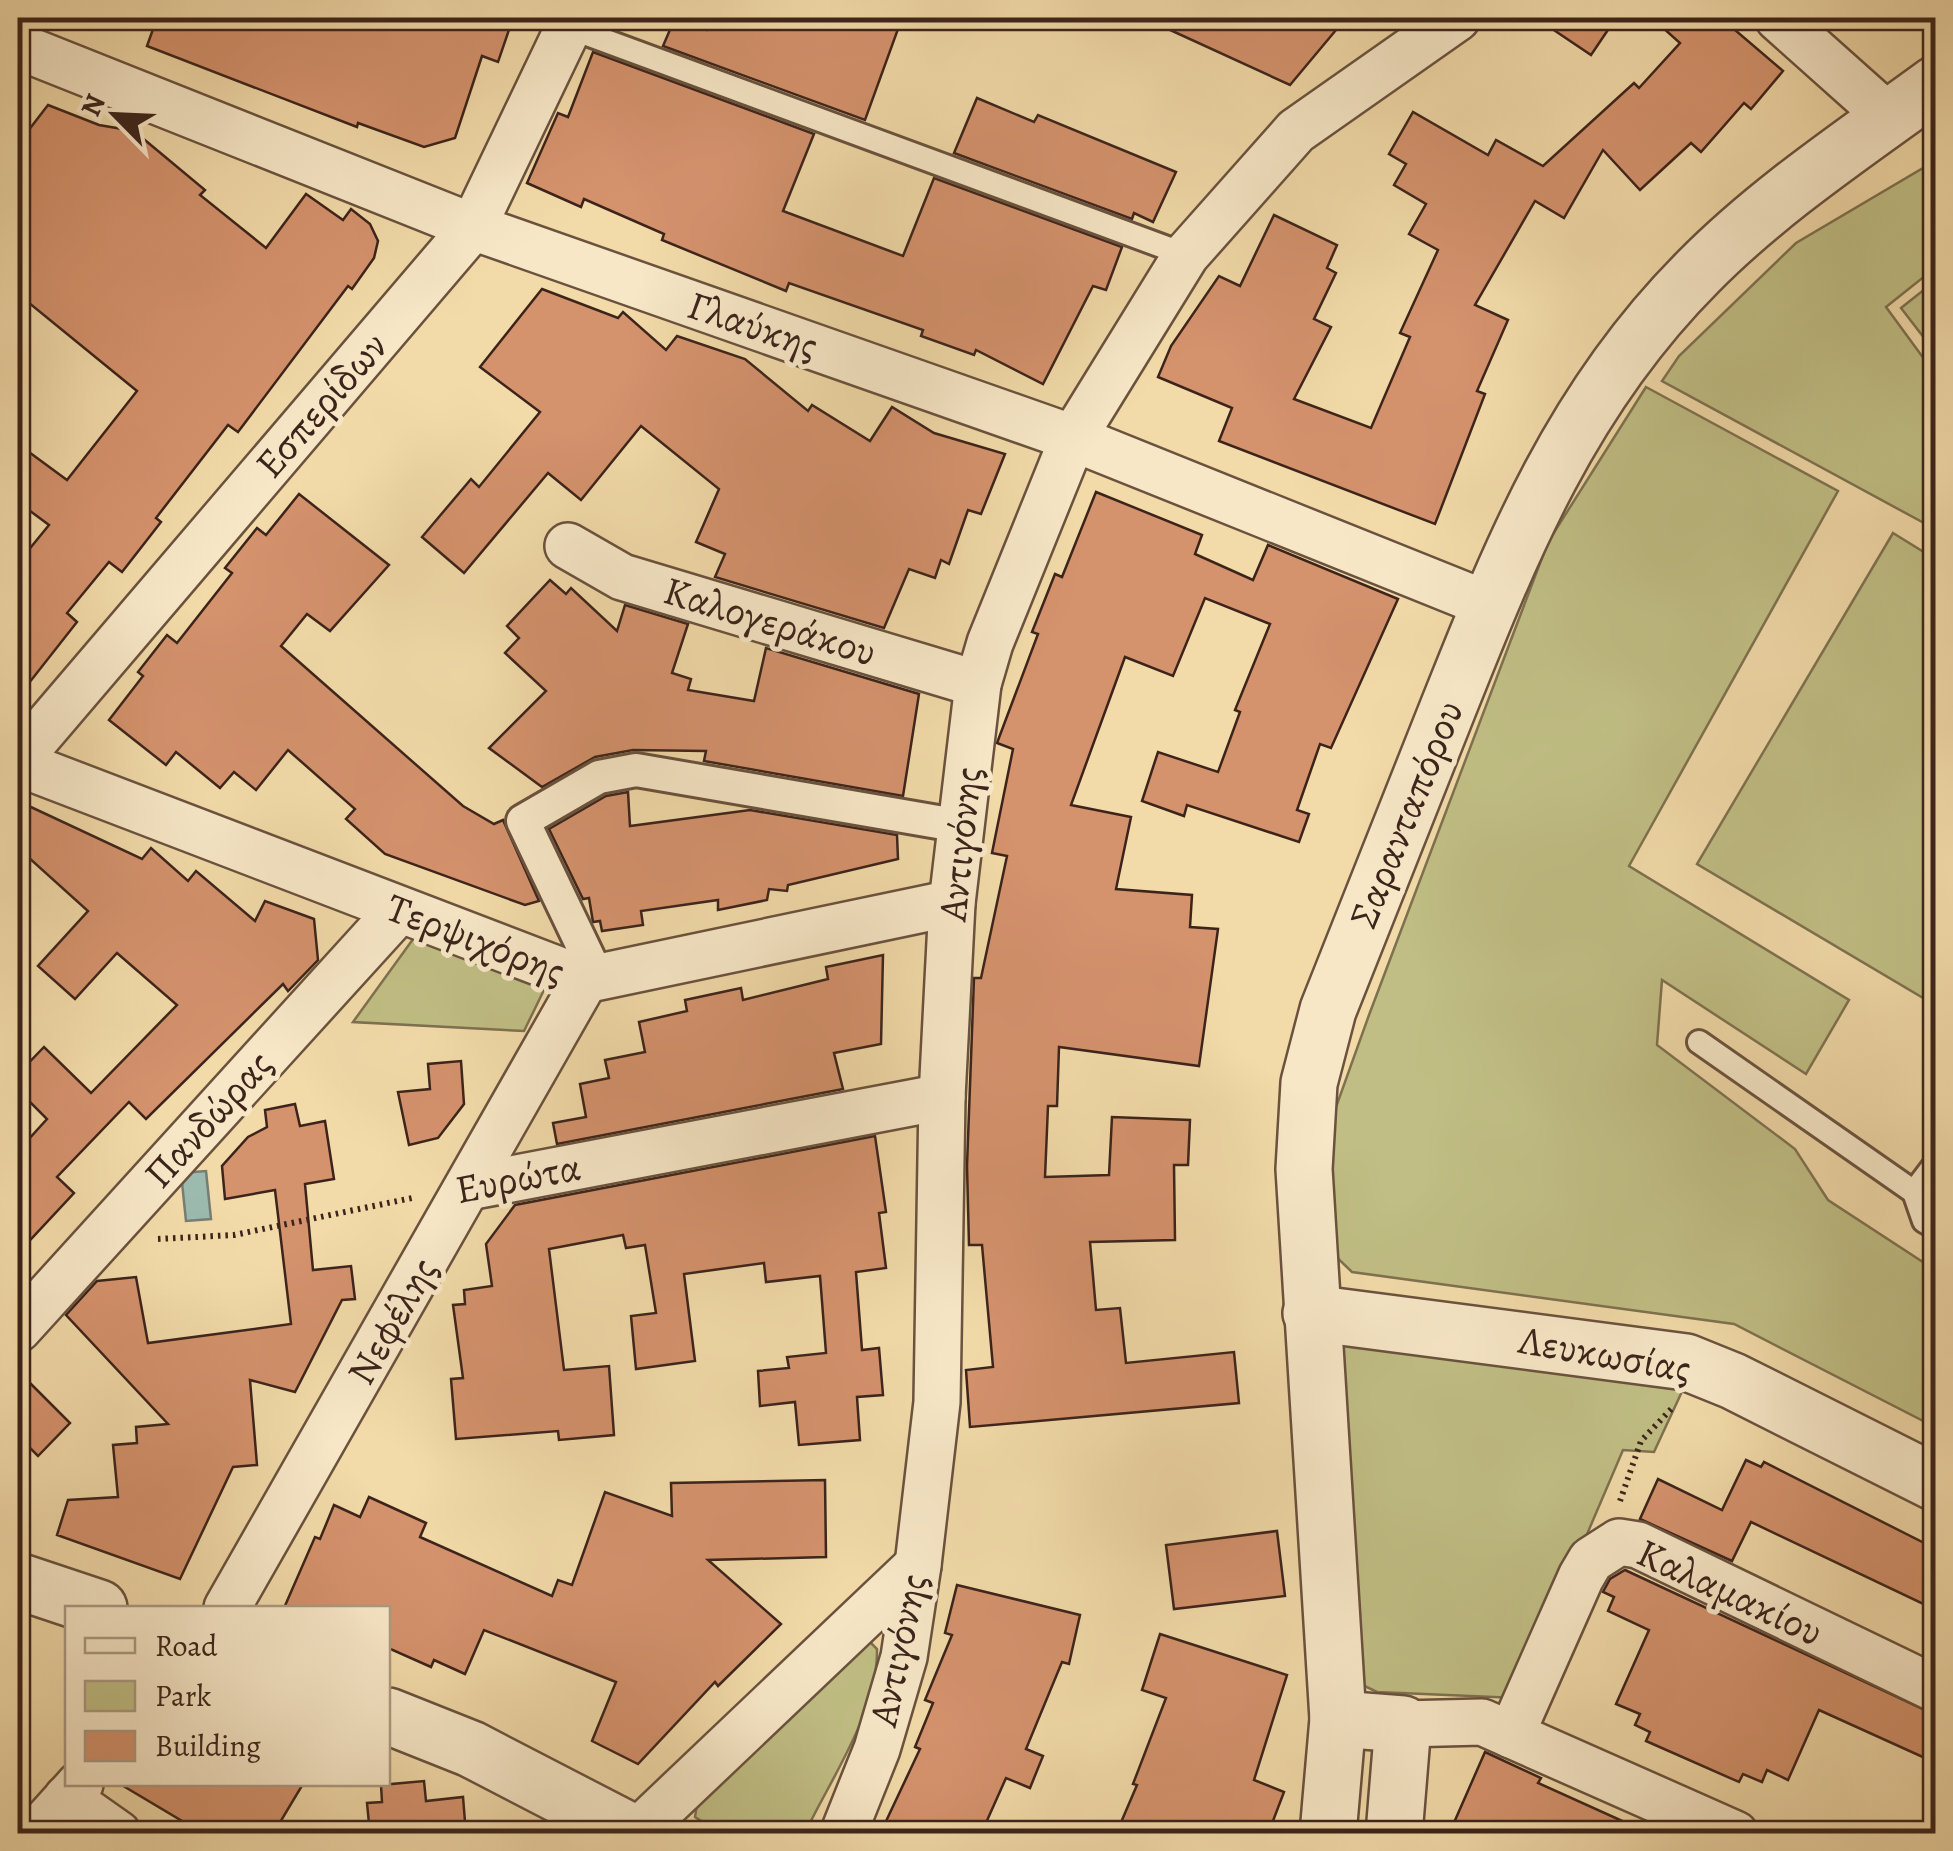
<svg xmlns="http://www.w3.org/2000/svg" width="1953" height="1851" viewBox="0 0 1953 1851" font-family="Alegreya,serif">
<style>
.green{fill:#c0be84;stroke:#7e7150;stroke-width:2.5}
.water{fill:#9cbaae;stroke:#767e73;stroke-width:2.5}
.building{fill:#d4926d;stroke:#3c241b;stroke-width:2.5}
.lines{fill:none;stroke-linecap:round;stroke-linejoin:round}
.service-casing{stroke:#6a523e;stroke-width:28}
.pedestrian-casing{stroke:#6a523e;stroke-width:38}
.minor-casing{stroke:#6a523e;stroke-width:50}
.tertiary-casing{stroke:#6a523e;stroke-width:60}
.path{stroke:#3c241b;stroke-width:6;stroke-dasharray:2.5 5;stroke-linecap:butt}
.service{stroke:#f7e7c7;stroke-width:22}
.pedestrian{stroke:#f7e7c7;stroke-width:32}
.minor{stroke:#f7e7c7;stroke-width:45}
.tertiary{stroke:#f7e7c7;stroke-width:55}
.labels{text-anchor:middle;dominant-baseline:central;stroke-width:10;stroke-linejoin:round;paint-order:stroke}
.street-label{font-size:40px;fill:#3c241b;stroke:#f7e7c7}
</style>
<rect width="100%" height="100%" fill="#f2daa9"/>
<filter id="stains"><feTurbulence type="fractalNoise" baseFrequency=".002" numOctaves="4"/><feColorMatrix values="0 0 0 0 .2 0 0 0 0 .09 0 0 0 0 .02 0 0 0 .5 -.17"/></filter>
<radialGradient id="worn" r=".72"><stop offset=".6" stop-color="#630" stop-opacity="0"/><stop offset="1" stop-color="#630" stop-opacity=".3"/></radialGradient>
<g class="green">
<polygon points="1935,161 1935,268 1886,307 1935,374 1935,529 1662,381 1679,356 1796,243"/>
<polygon points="1935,281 1935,352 1901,308"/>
<polygon points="1646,387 1838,491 1629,866 1849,1000 1806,1074 1662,980 1657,1045 1795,1149 1828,1200 1935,1270 1935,1427 1734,1324 1352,1272 1330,1251 1325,1155 1336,1107 1369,1015 1548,542"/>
<polygon points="1893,533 1935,559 1935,1005 1697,864"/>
<polygon points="416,935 545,988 524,1031 353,1022"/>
<polygon points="1341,1345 1685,1385 1654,1452 1623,1450 1517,1698 1377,1692 1354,1681"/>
<path d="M 870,1642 L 877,1649 C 878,1712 831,1778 805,1833 L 721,1833 L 695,1817 L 697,1804 L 859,1648 Z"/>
</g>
<polygon class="water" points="206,1171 211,1219 186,1221 181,1173"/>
<g class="building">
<polygon points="157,18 513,18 498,62 482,56 455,138 424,147 358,123 357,127 147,46"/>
<polygon points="675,18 707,30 712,18 902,18 865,120 663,46"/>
<polygon points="1144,18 1310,18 1336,30 1290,85"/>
<polygon points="1536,18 1616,18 1591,55"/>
<polygon points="1652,18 1721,18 1783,71 1751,109 1744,103 1701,152 1691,143 1640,190 1603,150 1564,218 1535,201 1475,305 1508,320 1477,391 1485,394 1435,524 1219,441 1232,408 1158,377 1171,346 1219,276 1240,286 1274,215 1337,245 1327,268 1336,273 1314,319 1331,327 1294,399 1371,428 1410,337 1400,333 1438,250 1409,234 1426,204 1394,185 1406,164 1389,154 1413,112 1488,155 1496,140 1543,166 1634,83 1639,88 1680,43"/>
<polygon points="593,52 814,134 783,211 903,256 934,178 1122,247 1106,290 1093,286 1043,384 976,350 974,355 921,336 923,330 789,283 786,291 662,240 664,234 584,199 581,207 527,183 558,113 568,117"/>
<polygon points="977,98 1034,122 1038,115 1176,172 1153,222 1134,213 1132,219 954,153"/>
<polygon points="48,105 99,125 134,131 205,190 200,195 266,248 306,194 343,220 351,209 370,224 378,241 374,258 352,289 348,286 238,432 228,425 156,518 161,522 122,572 109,562 67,613 77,622 18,697 18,563 49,525 18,502 18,444 67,480 137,391 18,294 18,144"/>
<polygon points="542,289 618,318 623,312 666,350 677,336 745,359 808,411 812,405 870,441 892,407 934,433 1005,454 981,514 968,510 949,564 941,560 935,578 909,569 884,628 715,577 725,554 696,542 719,489 641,426 581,500 548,473 464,573 422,537 471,479 479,487 540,412 480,367"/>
<polygon points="1096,492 1202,535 1195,554 1253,580 1268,545 1398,599 1331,748 1320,744 1297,810 1309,814 1299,842 1187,805 1184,816 1142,801 1158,752 1218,772 1240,712 1235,710 1270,624 1205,598 1173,676 1125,657 1071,805 1131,817 1116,889 1192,895 1190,927 1218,929 1199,1066 1059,1047 1057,1106 1048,1106 1045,1177 1109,1175 1112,1117 1190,1120 1188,1165 1174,1165 1175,1240 1090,1242 1096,1310 1120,1308 1126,1363 1234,1352 1239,1403 970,1427 966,1370 993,1367 982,1245 969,1245 967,1166 974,978 981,978 1007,856 992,853 1013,749 997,743 1038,634 1032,632 1055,574 1062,577"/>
<polygon points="299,494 389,565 330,631 307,614 281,646 463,806 494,824 503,820 539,901 525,905 385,854 346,819 355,809 288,750 256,790 234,772 220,788 176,752 166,765 109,720 143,676 138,672 167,635 177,643 232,573 225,568 257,528 266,535"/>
<polygon points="550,580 566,594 571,588 617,631 625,605 688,624 672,673 691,679 688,690 754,701 766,648 919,694 903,796 704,761 706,751 633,750 595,757 542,787 489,748 546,691 505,653 519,638 507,626"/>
<polygon points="628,792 630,826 750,810 897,835 898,859 788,885 787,891 769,889 767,900 718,910 718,900 641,911 643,925 602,931 600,921 593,922 589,898 583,899 549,829 606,796"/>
<polygon points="18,801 142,859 151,848 188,881 196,871 255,921 265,901 314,919 318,960 288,991 283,984 146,1119 129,1102 57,1177 74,1193 18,1253 18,1151 47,1119 18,1090 18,1074 44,1047 91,1093 177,1005 117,953 75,999 38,966 88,911 18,848"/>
<polygon points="883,955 881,1044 834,1053 843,1089 557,1144 553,1123 586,1117 580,1084 609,1078 605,1060 645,1052 639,1022 687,1011 685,1000 741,988 743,1000 828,979 826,967"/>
<polygon points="461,1061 464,1104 438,1138 409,1145 398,1092 430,1089 428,1064"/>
<polygon points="295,1104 300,1126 325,1121 334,1179 305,1184 313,1270 351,1266 355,1299 342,1300 295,1392 250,1380 257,1465 233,1467 180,1579 57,1535 68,1500 118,1497 113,1445 137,1443 136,1427 168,1424 66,1315 97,1281 136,1277 148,1343 291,1324 275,1190 225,1199 222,1166 248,1137 267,1127 265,1110"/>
<polygon points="875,1136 886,1212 879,1213 886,1268 856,1272 862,1350 879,1348 883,1395 857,1397 860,1440 799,1445 795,1402 760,1406 758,1371 789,1368 787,1357 826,1353 820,1276 766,1282 764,1263 684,1274 695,1361 636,1369 631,1316 656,1313 645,1245 626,1248 623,1235 549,1249 564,1370 609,1366 614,1435 559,1440 558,1431 456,1439 451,1379 463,1378 453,1305 465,1304 464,1290 492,1286 486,1244 515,1205"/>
<polygon points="18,1371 70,1423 38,1456 18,1436"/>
<polygon points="1746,1460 1761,1467 1764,1462 1936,1549 1936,1610 1751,1522 1732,1561 1640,1519 1658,1479 1722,1510"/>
<polygon points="825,1480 826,1557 708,1560 781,1624 718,1686 715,1682 638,1764 592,1741 616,1682 484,1630 465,1674 434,1660 431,1667 388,1648 388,1608 284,1608 315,1537 320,1539 334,1505 360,1517 369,1497 426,1523 420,1537 552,1596 558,1580 572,1585 605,1492 672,1516 671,1483"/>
<polygon points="1277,1531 1285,1596 1174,1609 1166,1545"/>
<polygon points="1625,1570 1936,1715 1936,1763 1819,1710 1788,1780 1767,1770 1762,1782 1743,1774 1739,1782 1646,1741 1650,1732 1635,1725 1640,1714 1616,1704 1649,1630 1608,1611 1614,1597 1603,1592 1610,1579"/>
<polygon points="957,1585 1080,1615 1069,1664 1062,1662 1026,1749 1043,1756 1030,1788 1006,1778 981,1834 880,1834 920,1749 915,1747 933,1703 925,1700 952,1635 945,1633"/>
<polygon points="1160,1634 1287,1675 1254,1780 1284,1792 1268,1834 1116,1834 1137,1785 1133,1784 1166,1698 1142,1690"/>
<polygon points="1485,1752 1541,1778 1538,1783 1651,1834 1449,1834"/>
<polygon points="424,1781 426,1801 463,1797 466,1834 370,1834 367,1803 382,1802 381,1785"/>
<polygon points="120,1784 303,1784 273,1834 181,1834 187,1824"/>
</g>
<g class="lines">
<defs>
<g id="service">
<polyline points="568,27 1186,255"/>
<polyline points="1699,1042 1914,1192"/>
<polyline points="1936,1163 1914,1192 1924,1221 1936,1228"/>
</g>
<polyline id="pedestrian" points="599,980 523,821 599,777 636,770 961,826"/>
<g id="minor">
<polyline points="1778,18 1890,118"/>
<polyline points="18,46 473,227 1073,438 1489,605"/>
<polyline points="568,546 622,577 978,684"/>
<polyline points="18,760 473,227 573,18"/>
<polyline points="18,763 585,980 952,903"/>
<polyline points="469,1187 942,1097"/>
<polyline points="18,1329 399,910"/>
<polyline points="227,1608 585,980"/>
<polyline points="1403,1724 1482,1722 1735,1834"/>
<polyline points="1511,1735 1581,1577 1591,1560 1619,1542 1638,1545 1936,1689"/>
<polyline points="67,1798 118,1834"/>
<polyline points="35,1834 80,1784"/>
<polyline points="635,1834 918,1565"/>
<polyline points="843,1834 877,1749 904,1657 918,1565 937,1402 942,1097 952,903 978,684 990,643 1073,438 1186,255 1296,131 1457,18"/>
</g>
<g id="tertiary">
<polyline points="1311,1313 1686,1362 1733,1381 1936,1483"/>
<polyline points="18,1581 99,1608"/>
<polyline points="388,1716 471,1749 635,1834"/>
<polyline points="1338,1719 1403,1724 1394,1834"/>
<path d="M 1328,1834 L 1338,1719 L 1304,1169 L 1309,1083 L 1328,1010 C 1368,910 1408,809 1448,708 C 1513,545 1572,398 1698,272 C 1769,200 1854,144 1936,84"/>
</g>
</defs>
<use href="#service" class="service-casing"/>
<use href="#pedestrian" class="pedestrian-casing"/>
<use href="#minor" class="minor-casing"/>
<use href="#tertiary" class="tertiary-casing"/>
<g class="path">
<polyline points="158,1239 234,1235 412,1198"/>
<polyline points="1620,1501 1641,1441 1674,1406"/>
</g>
<use href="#service" class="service"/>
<use href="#pedestrian" class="pedestrian"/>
<use href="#minor" class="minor"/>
<use href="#tertiary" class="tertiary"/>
</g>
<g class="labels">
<g class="street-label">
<text transform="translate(753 325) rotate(19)">Γλαύκης</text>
<text transform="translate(321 405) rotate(-49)">Εσπερίδων</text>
<text transform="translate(770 621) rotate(17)">Καλογεράκου</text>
<text transform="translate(1406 814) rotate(-68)">Σαρανταπόρου</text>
<text transform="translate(960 844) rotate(-84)">Αντιγόνης</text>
<text transform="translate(476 939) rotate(21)">Τερψιχόρης</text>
<text transform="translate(208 1119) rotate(-48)">Πανδώρας</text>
<text transform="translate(518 1178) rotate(-11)">Ευρώτα</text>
<text transform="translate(392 1321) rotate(-60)">Νεφέλης</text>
<text transform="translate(1605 1354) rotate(10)">Λευκωσίας</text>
<text transform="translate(1730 1592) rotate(25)">Καλαμακίου</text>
<text transform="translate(898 1650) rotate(-78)">Αντιγόνης</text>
</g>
</g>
<rect width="1953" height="1851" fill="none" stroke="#f2daa9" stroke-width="60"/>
<rect x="20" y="20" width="1913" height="1811" fill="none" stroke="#3c241b" stroke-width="5"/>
<rect x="30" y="30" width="1893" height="1791" fill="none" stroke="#3c241b" stroke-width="2.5"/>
<rect x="65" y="1606" width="325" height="180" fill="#f7e7c7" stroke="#ac9982" stroke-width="2.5"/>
<rect x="85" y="1638" width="50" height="15" fill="#f7e7c7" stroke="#ac9982" stroke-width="2.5"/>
<text x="155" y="1656" font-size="30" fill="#3c241b">Road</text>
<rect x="85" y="1681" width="50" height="30" fill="#c0be84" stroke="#ac9982" stroke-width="2.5"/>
<text x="155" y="1706" font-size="30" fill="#3c241b">Park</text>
<rect x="85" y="1731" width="50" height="30" fill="#d4926d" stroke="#ac9982" stroke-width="2.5"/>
<text x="155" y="1756" font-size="30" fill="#3c241b">Building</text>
<g transform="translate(115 115) rotate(294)" stroke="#f7e7c7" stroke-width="8" paint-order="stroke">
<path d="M0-8L18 38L0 25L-18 38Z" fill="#3c241b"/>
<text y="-15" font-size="28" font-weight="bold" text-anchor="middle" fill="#3c241b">N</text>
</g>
<rect width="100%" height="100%" filter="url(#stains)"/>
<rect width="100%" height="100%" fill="url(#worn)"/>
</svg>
